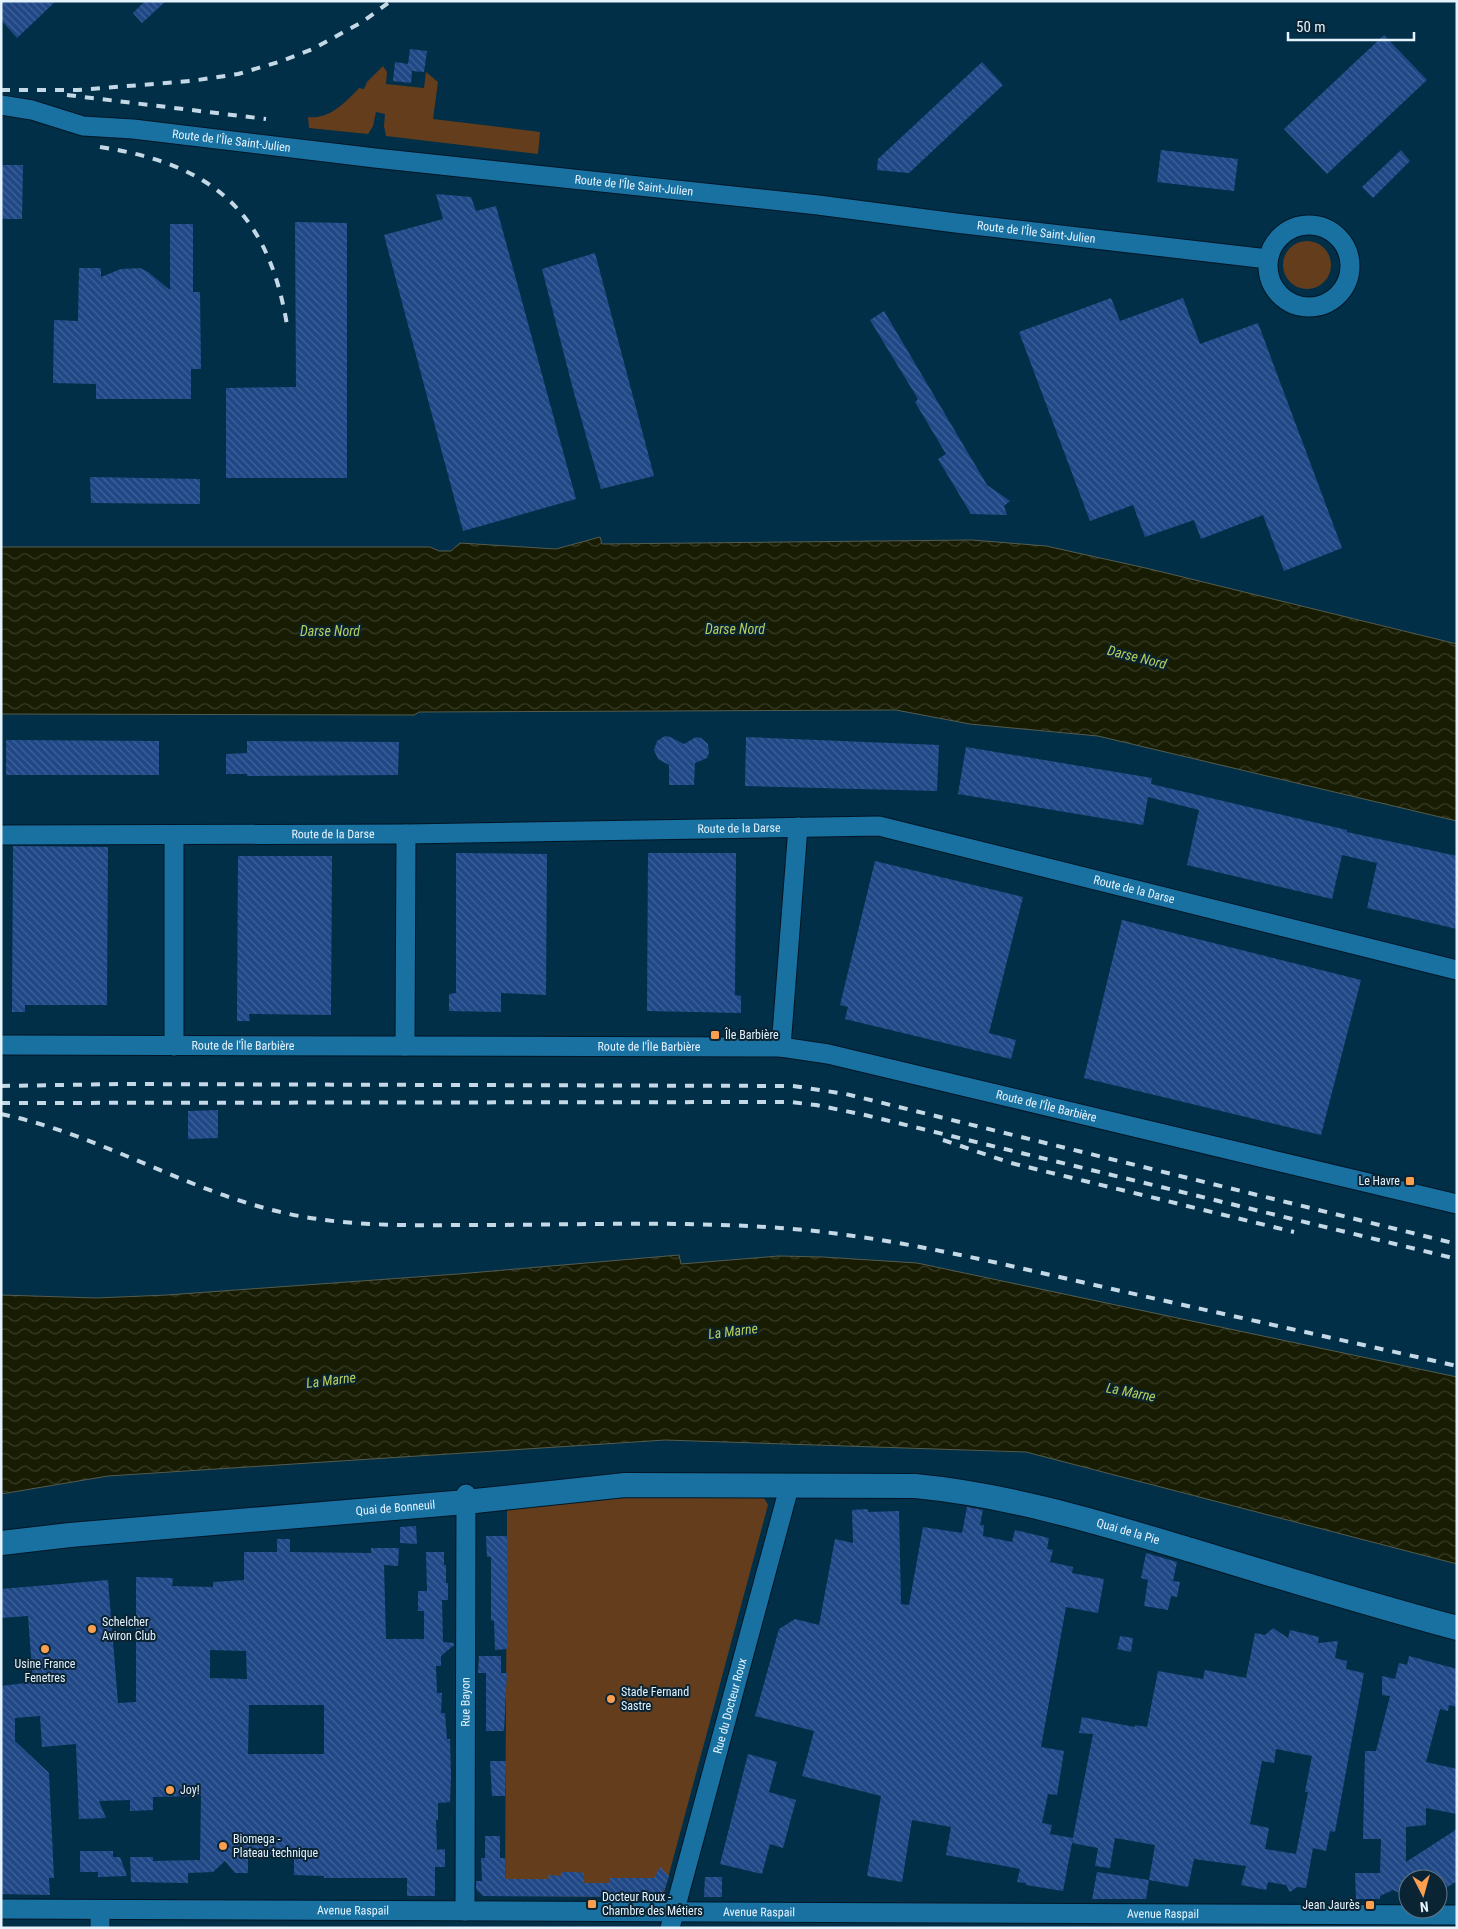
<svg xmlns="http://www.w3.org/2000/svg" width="1458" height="1929" viewBox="0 0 1458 1929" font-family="'Roboto Condensed',sans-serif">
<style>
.grass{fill:#643d1c}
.water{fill:url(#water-waves);stroke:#545c4e}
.building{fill:url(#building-back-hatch);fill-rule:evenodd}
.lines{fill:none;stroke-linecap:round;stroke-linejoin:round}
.minor-casing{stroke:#001625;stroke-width:21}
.tertiary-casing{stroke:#001625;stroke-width:26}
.minor{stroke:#1971a1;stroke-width:19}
.tertiary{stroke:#1971a1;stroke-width:24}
.rail{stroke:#c5d8e5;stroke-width:4;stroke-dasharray:9 9;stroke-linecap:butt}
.poi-dot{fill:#fa9f4f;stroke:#0b2434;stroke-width:2}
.labels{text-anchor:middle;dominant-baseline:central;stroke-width:4;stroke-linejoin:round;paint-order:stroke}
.street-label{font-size:12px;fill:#e4f3fe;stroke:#0b2434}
.poi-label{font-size:12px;fill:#e4f3fe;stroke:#0b2434;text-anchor:start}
.water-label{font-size:14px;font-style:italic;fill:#b7cf5a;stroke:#0b2434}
</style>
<defs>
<pattern id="water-waves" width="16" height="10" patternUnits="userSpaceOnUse" patternTransform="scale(1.25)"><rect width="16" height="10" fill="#171c02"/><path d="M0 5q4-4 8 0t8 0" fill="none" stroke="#393d28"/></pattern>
<pattern id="building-back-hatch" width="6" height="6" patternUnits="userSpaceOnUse" patternTransform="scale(1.25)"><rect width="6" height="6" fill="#204886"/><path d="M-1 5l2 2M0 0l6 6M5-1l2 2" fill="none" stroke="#406398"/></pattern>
</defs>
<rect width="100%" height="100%" fill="#012f48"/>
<g class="grass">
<path d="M 383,66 L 387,72 L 386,84 L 424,88 L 426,72 L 438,82 L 433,119 L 540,132 L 538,154 L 386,136 L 384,126 L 385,114 L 376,112 L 373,126 L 368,134 L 309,128 L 308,117 C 329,120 346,102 359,88 L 364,89 L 367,82 Z"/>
<circle cx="1307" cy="265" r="24"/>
<polygon points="763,1496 768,1505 664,1893 656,1897 505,1896 507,1508 626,1497"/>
</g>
<g class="water">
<polygon points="600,537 602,544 972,540 1046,546 1150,569 1457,644 1457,821 1098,736 970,724 896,710 419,712 414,715 1,714 1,547 430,547 439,551 451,551 460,543 556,549"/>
<polygon points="679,1255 681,1264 779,1256 823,1257 917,1263 1457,1377 1457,1564 1026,1452 665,1440 108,1476 1,1494 1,1295 96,1298 167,1295 458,1274"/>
</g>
<g class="building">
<polygon points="1,1 56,1 17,38 1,20"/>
<polygon points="145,1 166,1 142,23 133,13"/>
<polygon points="1384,35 1427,80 1327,174 1284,129"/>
<polygon points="410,49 427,51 424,72 412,71 411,83 393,81 395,62 408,64"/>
<polygon points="982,62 1003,85 909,173 877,170 878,159"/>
<polygon points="1161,150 1238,159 1234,191 1157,182"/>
<polygon points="1401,150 1410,161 1373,198 1362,187"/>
<polygon points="1,165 23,165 22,219 1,219"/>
<polygon points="436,194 471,197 476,211 496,206 576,499 463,531 384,235 443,219"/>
<polygon points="295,222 347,223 347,478 226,478 226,388 296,387"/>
<polygon points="170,224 193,224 193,292 200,292 201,369 191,369 191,399 96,399 96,384 53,383 54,320 78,321 79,268 101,268 101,277 121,269 140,268 148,272 170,290"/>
<polygon points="595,253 654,476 601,489 574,393 542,269"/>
<polygon points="1111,298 1120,321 1183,298 1200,344 1258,323 1342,548 1284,571 1263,515 1201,539 1194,520 1145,537 1133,505 1090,521 1019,332"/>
<polygon points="884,311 987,485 1010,501 1004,506 1007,515 971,514 938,459 946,454 915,402 918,399 870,320"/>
<polygon points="90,477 200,479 200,504 91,503"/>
<polygon points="665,736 670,737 684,744 696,737 701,738 708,744 709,753 707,758 695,763 694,785 669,785 669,765 658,759 654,750 657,741"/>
<polygon points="746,737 939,745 937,791 745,786"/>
<polygon points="6,740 159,741 159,775 6,775"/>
<polygon points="247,741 399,742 398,775 247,776 247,774 226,774 226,754 247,753"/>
<polygon points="966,747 1152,778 1151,784 1347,830 1347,832 1457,856 1457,929 1367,908 1377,863 1342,855 1332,899 1187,865 1199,810 1148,797 1143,825 958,794"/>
<polygon points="13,846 108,847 107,1005 25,1005 25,1012 12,1012"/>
<polygon points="456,853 547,854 546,995 501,993 501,1012 449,1011 449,994 456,993"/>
<polygon points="648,853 736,853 735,995 741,996 741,1013 647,1011"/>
<polygon points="238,856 332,856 331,1015 249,1014 250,1021 237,1021"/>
<polygon points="875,861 1023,897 989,1033 1016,1040 1011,1059 845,1019 848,1007 840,1005"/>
<polygon points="1122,920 1361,980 1321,1135 1084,1078"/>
<polygon points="218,1110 218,1138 188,1139 188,1111"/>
<polygon points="967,1507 983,1510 980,1525 984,1525 983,1536 1012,1542 1015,1530 1049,1538 1047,1549 1053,1550 1050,1562 1073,1567 1072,1573 1104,1579 1098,1613 1066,1607 1041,1747 1064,1751 1057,1795 1048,1794 1042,1823 1052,1825 1050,1834 1073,1838 1063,1891 1026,1885 1026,1883 1017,1882 1020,1869 946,1855 951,1827 912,1820 902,1882 867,1876 881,1796 802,1776 814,1731 755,1716 779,1629 795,1619 819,1625 835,1539 853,1543 852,1510 868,1509 868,1512 899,1511 901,1604 909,1605 923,1527 962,1533"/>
<polygon points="416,1526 417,1544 400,1543 400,1527"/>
<polygon points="486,1536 507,1536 507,1649 495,1650 494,1621 491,1620 491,1557 487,1557"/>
<path d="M 277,1539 L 290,1539 L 290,1552 L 371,1553 L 371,1548 L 399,1548 L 398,1566 L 384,1565 L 386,1639 L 424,1639 L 424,1611 L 418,1611 L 418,1591 L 427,1591 L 426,1552 L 444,1552 L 444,1565 L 446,1565 L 446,1583 L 448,1583 L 448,1600 L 442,1600 L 443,1642 L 454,1643 L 454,1645 L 441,1656 L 441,1666 L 436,1666 L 437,1693 L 442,1693 L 441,1713 L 445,1713 L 447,1739 L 450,1739 L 451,1776 L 450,1802 L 438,1803 L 438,1820 L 436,1820 L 437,1850 L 445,1849 L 445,1867 L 435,1867 L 435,1896 L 407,1896 L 407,1878 L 324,1878 L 324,1876 L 294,1875 L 294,1855 L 248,1854 L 248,1873 L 235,1873 L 225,1861 L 213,1872 L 188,1873 L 188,1883 L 131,1882 L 130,1857 L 153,1857 L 153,1861 L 200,1860 L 201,1796 L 153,1797 L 153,1810 L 130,1811 L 130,1800 L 99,1801 L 106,1818 L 79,1819 L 76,1744 L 42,1747 L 40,1716 L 15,1718 L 15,1741 L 49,1773 L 54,1878 L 49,1878 L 50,1895 L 1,1894 L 1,1686 L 33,1682 L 28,1616 L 1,1618 L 1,1589 L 108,1580 L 118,1703 L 136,1702 L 136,1577 L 173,1578 L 172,1586 L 213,1587 L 213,1582 L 244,1580 L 244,1552 L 277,1552 ZM 210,1650 L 246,1651 L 247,1679 L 210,1678 ZM 249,1705 L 324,1705 L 324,1754 L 248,1754 Z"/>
<polygon points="1146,1553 1177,1562 1173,1581 1180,1582 1177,1597 1171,1596 1168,1610 1144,1606 1148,1580 1141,1578"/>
<path d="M 1273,1628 L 1288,1638 L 1290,1630 L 1319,1637 L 1318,1643 L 1338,1641 L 1335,1658 L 1347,1661 L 1346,1669 L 1364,1673 L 1335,1832 L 1330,1831 L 1326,1851 L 1313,1848 L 1306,1888 L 1297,1887 L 1290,1892 L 1286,1885 L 1268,1882 L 1266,1890 L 1241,1885 L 1246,1866 L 1194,1859 L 1188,1887 L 1149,1880 L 1155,1845 L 1115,1838 L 1110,1868 L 1095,1866 L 1098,1848 L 1072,1843 L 1093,1734 L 1079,1733 L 1082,1717 L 1135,1727 L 1135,1725 L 1147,1727 L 1158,1671 L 1203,1679 L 1205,1670 L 1246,1678 L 1255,1633 L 1265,1635 ZM 1276,1749 L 1312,1756 L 1305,1792 L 1308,1792 L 1296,1854 L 1265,1849 L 1269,1828 L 1250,1824 L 1262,1761 L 1274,1763 Z"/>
<polygon points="1120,1636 1133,1638 1131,1652 1117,1649"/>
<polygon points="479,1656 501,1656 501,1673 507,1673 504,1731 486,1731 486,1673 478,1673"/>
<polygon points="1409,1656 1457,1669 1457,1707 1449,1705 1448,1711 1440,1709 1426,1762 1457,1769 1457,1814 1426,1808 1426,1825 1406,1827 1406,1862 1457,1829 1457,1881 1438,1893 1438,1879 1408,1879 1408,1897 1393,1890 1380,1896 1380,1899 1356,1899 1355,1873 1380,1873 1381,1839 1363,1839 1365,1751 1376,1751 1390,1696 1382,1695 1382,1676 1395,1679 1399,1663 1407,1665"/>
<polygon points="748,1754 777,1762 769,1792 796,1800 783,1848 770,1844 762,1874 720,1864"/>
<polygon points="490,1761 506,1761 505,1796 492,1796"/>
<polygon points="485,1836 500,1836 500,1858 505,1858 505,1879 549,1879 548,1875 561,1876 561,1872 574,1872 584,1873 584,1883 610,1883 610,1878 654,1878 660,1867 669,1876 661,1900 655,1900 655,1897 483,1896 476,1889 476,1881 482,1881 481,1858 485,1858"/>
<polygon points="80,1851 113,1851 113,1857 120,1857 127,1876 98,1877 98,1872 80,1872"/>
<polygon points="1097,1872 1149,1880 1146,1899 1092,1899"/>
<polygon points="705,1877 722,1877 722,1897 704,1897"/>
</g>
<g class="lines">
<defs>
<g id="minor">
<path id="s1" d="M 1,105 L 32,110 L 83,126 L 133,129 L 375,158 L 818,205 L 956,223 L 1268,259"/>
<circle cx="1309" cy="266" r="41"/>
<path id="s2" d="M 1,835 L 406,834 L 879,826 L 1457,970"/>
<path id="s3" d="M 1,1045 L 781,1047 L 828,1054 L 1457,1204"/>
<polyline points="174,1046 174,835"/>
<polyline points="405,1046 406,834"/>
<polyline points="781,1047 798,827"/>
<path id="s4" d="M 1,1909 L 1457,1915"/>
<path id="s5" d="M 465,1911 L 466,1494"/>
<polyline points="100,1928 100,1910"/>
<path id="s6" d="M 670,1928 L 790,1484"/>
</g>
<g id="tertiary">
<path id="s7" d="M 1,1543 L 70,1535 L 466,1502 L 625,1485 L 915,1486 C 1010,1495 1100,1523 1191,1550 C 1279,1577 1368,1604 1457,1628"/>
</g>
</defs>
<use href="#minor" class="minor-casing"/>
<use href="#tertiary" class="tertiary-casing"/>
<use href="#minor" class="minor"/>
<use href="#tertiary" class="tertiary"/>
<g class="rail">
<polyline points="1,90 78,90 191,81 238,74 282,61 313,49 362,22 391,1"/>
<polyline points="67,95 266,119"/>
<path d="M 100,147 C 212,164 268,211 287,325"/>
<polyline points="1,1086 121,1084 793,1086 846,1094 1457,1244"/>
<polyline points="1,1103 790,1102 816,1105 865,1115 1457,1259"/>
<path d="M 1,1114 C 107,1136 198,1199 305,1217 C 362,1227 419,1225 476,1225 C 586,1225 696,1220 805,1230 C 905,1240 1002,1264 1099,1286 C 1218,1313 1338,1339 1457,1366"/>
<polyline points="943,1140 1011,1163 1294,1232"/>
</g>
</g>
<g class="poi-dot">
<rect x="710" y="1030" width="10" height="10" rx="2.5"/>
<rect x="1405" y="1176" width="10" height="10" rx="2.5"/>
<circle cx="92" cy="1629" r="5"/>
<circle cx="45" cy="1649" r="5"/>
<circle cx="611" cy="1699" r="5"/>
<circle cx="170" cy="1790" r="5"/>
<circle cx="223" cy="1846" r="5"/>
<rect x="587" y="1899" width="10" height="10" rx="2.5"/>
<rect x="1365" y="1900" width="10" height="10" rx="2.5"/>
</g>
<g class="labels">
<g class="street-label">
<text stroke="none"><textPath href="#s1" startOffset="234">Route de l'Île Saint-Julien</textPath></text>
<text stroke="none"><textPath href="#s1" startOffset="639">Route de l'Île Saint-Julien</textPath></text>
<text stroke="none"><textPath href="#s1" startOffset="1044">Route de l'Île Saint-Julien</textPath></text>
<text stroke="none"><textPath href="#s2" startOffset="738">Route de la Darse</textPath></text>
<text stroke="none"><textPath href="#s2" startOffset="332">Route de la Darse</textPath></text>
<text stroke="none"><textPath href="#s2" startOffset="1141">Route de la Darse</textPath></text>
<text stroke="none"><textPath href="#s3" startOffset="242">Route de l'Île Barbière</textPath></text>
<text stroke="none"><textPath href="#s3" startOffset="648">Route de l'Île Barbière</textPath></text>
<text stroke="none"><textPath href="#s3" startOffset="1052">Route de l'Île Barbière</textPath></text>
<text stroke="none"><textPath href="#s7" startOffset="396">Quai de Bonneuil</textPath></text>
<text stroke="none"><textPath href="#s7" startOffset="1135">Quai de la Pie</textPath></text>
<text stroke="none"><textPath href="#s5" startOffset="209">Rue Bayon</textPath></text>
<text stroke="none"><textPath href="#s6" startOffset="230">Rue du Docteur Roux</textPath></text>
<text stroke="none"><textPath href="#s4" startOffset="352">Avenue Raspail</textPath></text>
<text stroke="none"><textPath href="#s4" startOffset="758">Avenue Raspail</textPath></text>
<text stroke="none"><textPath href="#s4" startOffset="1162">Avenue Raspail</textPath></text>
</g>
<g class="poi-label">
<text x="725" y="1035">Île Barbière</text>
<text x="1400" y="1181" text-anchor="end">Le Havre</text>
<text x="102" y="1622">Schelcher<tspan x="102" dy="14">Aviron Club</tspan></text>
<text x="45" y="1664" text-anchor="middle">Usine France<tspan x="45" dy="14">Fenetres</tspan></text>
<text x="621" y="1692">Stade Fernand<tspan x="621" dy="14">Sastre</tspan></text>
<text x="180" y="1790">Joy!</text>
<text x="233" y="1839">Biomega -<tspan x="233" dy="14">Plateau technique</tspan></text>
<text x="602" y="1897">Docteur Roux -<tspan x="602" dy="14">Chambre des Métiers</tspan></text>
<text x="1360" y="1905" text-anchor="end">Jean Jaurès</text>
</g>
<g class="water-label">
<text x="735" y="629">Darse Nord</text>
<text x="330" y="631">Darse Nord</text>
<text transform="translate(1137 657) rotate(14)">Darse Nord</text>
<text transform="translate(733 1331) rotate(-7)">La Marne</text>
<text transform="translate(331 1380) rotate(-7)">La Marne</text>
<text transform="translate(1131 1392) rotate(11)">La Marne</text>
</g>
</g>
<rect width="1458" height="1929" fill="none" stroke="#e4f3fe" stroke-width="5"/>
<g transform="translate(1423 1894) rotate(174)"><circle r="24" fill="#0b2434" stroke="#627785"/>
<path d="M0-4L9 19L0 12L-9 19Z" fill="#fa9f4f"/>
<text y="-8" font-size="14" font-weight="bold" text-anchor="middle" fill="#e4f3fe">N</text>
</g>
<path d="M1288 32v8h126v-8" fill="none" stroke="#e4f3fe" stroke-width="2.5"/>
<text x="1296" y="32" font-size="15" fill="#e4f3fe" stroke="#0b2434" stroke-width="4" paint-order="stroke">50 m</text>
</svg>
